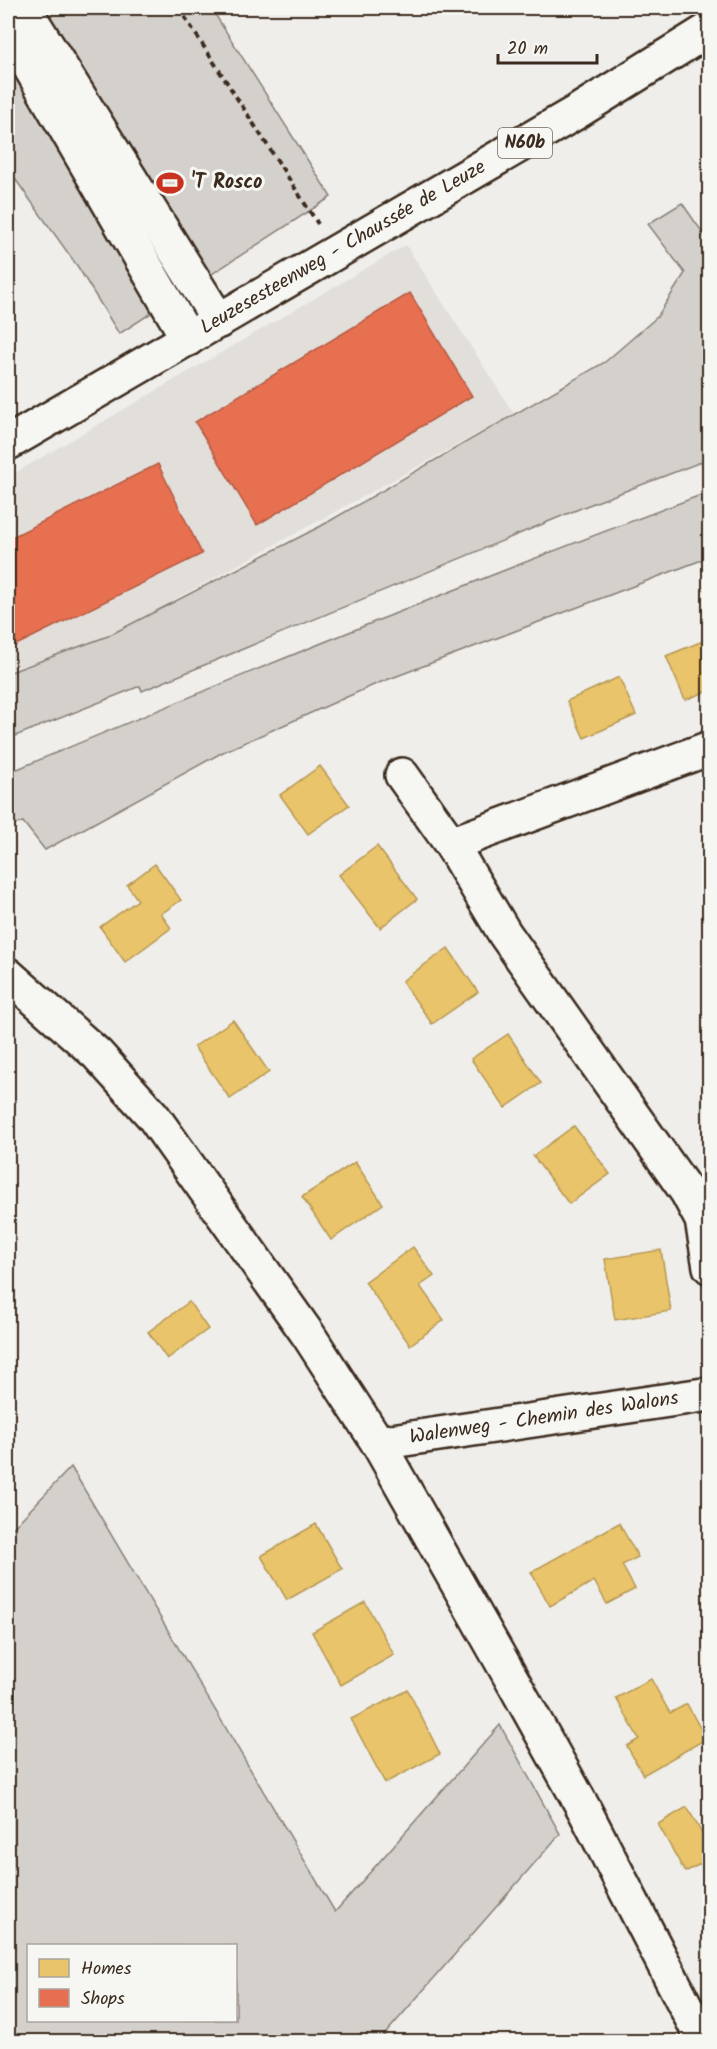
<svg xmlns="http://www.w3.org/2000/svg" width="717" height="2049" viewBox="0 0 717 2049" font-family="Kalam,sans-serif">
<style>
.built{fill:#e2dfdb}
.green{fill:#d4d1cc;stroke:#887e75;stroke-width:1.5;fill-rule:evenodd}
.homes{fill:#e9c46a;stroke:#b59653;stroke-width:1.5}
.shops{fill:#e76f51;stroke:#b35a42;stroke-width:1.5}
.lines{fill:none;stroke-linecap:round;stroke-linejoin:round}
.minor-casing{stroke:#3b2a1e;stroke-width:38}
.major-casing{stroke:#3b2a1e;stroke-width:38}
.path{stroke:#3b2a1e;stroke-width:4;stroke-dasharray:6 4.5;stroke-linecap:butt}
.minor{stroke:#f6f6f2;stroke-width:33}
.major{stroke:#f6f6f2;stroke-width:33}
.labels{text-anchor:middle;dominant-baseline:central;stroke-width:6;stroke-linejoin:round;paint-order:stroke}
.shield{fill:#f6f6f2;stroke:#73675e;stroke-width:1.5}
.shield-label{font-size:18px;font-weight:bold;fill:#3b2a1e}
.poi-label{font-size:20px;font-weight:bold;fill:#3b2a1e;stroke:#f6f6f2;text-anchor:start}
.street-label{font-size:20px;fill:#3b2a1e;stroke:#f6f6f2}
</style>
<rect width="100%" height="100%" fill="#efeeea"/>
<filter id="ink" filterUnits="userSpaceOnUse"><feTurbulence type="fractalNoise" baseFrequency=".0167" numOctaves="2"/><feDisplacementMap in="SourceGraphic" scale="12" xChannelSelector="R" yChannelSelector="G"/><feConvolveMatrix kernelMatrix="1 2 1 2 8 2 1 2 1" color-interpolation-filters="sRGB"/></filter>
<g filter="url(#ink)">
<polygon class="built" points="406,245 514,414 108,636 8,673 8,477"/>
<g class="green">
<polygon points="8,8 211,8 331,197 119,334 78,267 8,169"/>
<polygon points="682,203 709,242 709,459 586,506 142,691 140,686 8,739 8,673 108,636 321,526 605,362 657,317 685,273 648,224"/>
<path d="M 709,492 L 709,561 L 707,558 L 376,684 L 223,752 L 45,850 L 23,822 L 8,827 L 8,773 C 240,675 473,580 709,492 Z"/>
<path d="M 71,1467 L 335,1912 L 500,1725 L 560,1834 L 379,2041 L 8,2041 L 8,1533 ZM 28,1946 L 236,1946 L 236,2020 L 28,2020 Z"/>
</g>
<g class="homes">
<polygon points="710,638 710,690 685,700 666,656"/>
<polygon points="619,677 636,715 584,738 567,701"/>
<polygon points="320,766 349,805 308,834 280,795"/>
<polygon points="377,846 417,899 380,928 339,875"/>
<polygon points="155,864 181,900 161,914 171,928 125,962 100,927 138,900 127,885"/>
<polygon points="448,948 478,992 432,1024 402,981"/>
<polygon points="233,1020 269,1072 230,1099 194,1047"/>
<polygon points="508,1034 541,1083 505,1108 471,1059"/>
<polygon points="574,1126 610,1174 569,1204 533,1156"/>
<polygon points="355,1162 383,1204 331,1240 302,1197"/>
<polygon points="413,1247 434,1276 420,1286 444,1320 410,1345 365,1282"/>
<polygon points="661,1250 671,1311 615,1320 605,1259"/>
<polygon points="189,1302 208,1329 167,1359 148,1332"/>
<polygon points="619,1523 638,1557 622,1565 635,1589 607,1604 594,1581 550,1606 531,1572"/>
<polygon points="316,1524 342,1569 287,1600 261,1556"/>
<polygon points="365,1602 394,1655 341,1685 312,1632"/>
<polygon points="651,1679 670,1713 687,1704 706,1739 643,1775 627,1746 639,1739 616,1698"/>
<polygon points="408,1690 440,1754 385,1783 351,1719"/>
<polygon points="687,1807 703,1835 710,1832 710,1859 685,1872 658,1824"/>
</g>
<g class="shops">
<polygon points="410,293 472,396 257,525 195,422"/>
<polygon points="158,464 202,554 8,649 8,539"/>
</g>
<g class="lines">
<defs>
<g id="minor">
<polyline points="24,8 219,321"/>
<polyline points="8,42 16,43 188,339"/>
<polyline points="402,775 451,844 710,748"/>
<polyline points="451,844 505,934 687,1192 702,1220 710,1267"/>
<polyline points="8,975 97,1054 153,1116 309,1336 378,1443 515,1685 585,1811 704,2042"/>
<path id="s1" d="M 378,1443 L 710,1394"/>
</g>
<g id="major">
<path id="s2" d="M 8,443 L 575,113 L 710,29"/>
</g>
</defs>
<use href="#minor" class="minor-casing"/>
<use href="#major" class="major-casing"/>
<polyline class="path" points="179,8 318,224"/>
<use href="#minor" class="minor"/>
<use href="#major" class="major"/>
</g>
</g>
<defs>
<symbol id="stadium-bare" viewBox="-9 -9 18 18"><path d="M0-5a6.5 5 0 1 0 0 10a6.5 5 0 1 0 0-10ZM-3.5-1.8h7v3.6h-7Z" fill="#c8321e" stroke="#f6f6f2" stroke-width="2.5" paint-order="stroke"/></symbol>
</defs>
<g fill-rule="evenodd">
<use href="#stadium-bare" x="151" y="164" width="38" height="38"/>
</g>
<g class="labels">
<rect class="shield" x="498" y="128" width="54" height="30" rx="4.5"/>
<g class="shield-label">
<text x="525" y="143">N60b</text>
</g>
<g class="poi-label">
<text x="190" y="183">'T Rosco</text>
</g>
<g class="street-label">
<text stroke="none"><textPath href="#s2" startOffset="388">Leuzesesteenweg - Chaussée de Leuze</textPath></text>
<text stroke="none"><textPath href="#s1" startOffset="168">Walenweg - Chemin des Walons</textPath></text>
</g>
</g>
<rect width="717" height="2049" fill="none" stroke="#f6f6f2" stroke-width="30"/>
<rect x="15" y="15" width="687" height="2019" fill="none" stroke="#3b2a1e" stroke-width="2" filter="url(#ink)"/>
<rect x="27" y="1944" width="210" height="78" fill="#f6f6f2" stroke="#aba49d" stroke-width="1.5"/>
<rect x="39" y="1959" width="30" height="18" fill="#e9c46a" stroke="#aba49d" stroke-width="1.5"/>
<text x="81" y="1974" font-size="18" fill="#3b2a1e">Homes</text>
<rect x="39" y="1989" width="30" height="18" fill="#e76f51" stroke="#aba49d" stroke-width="1.5"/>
<text x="81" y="2004" font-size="18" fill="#3b2a1e">Shops</text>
<path d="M498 54v9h99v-9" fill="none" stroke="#3b2a1e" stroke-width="3"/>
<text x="507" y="54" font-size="18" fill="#3b2a1e" stroke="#f6f6f2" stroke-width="4.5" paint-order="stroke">20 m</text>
</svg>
